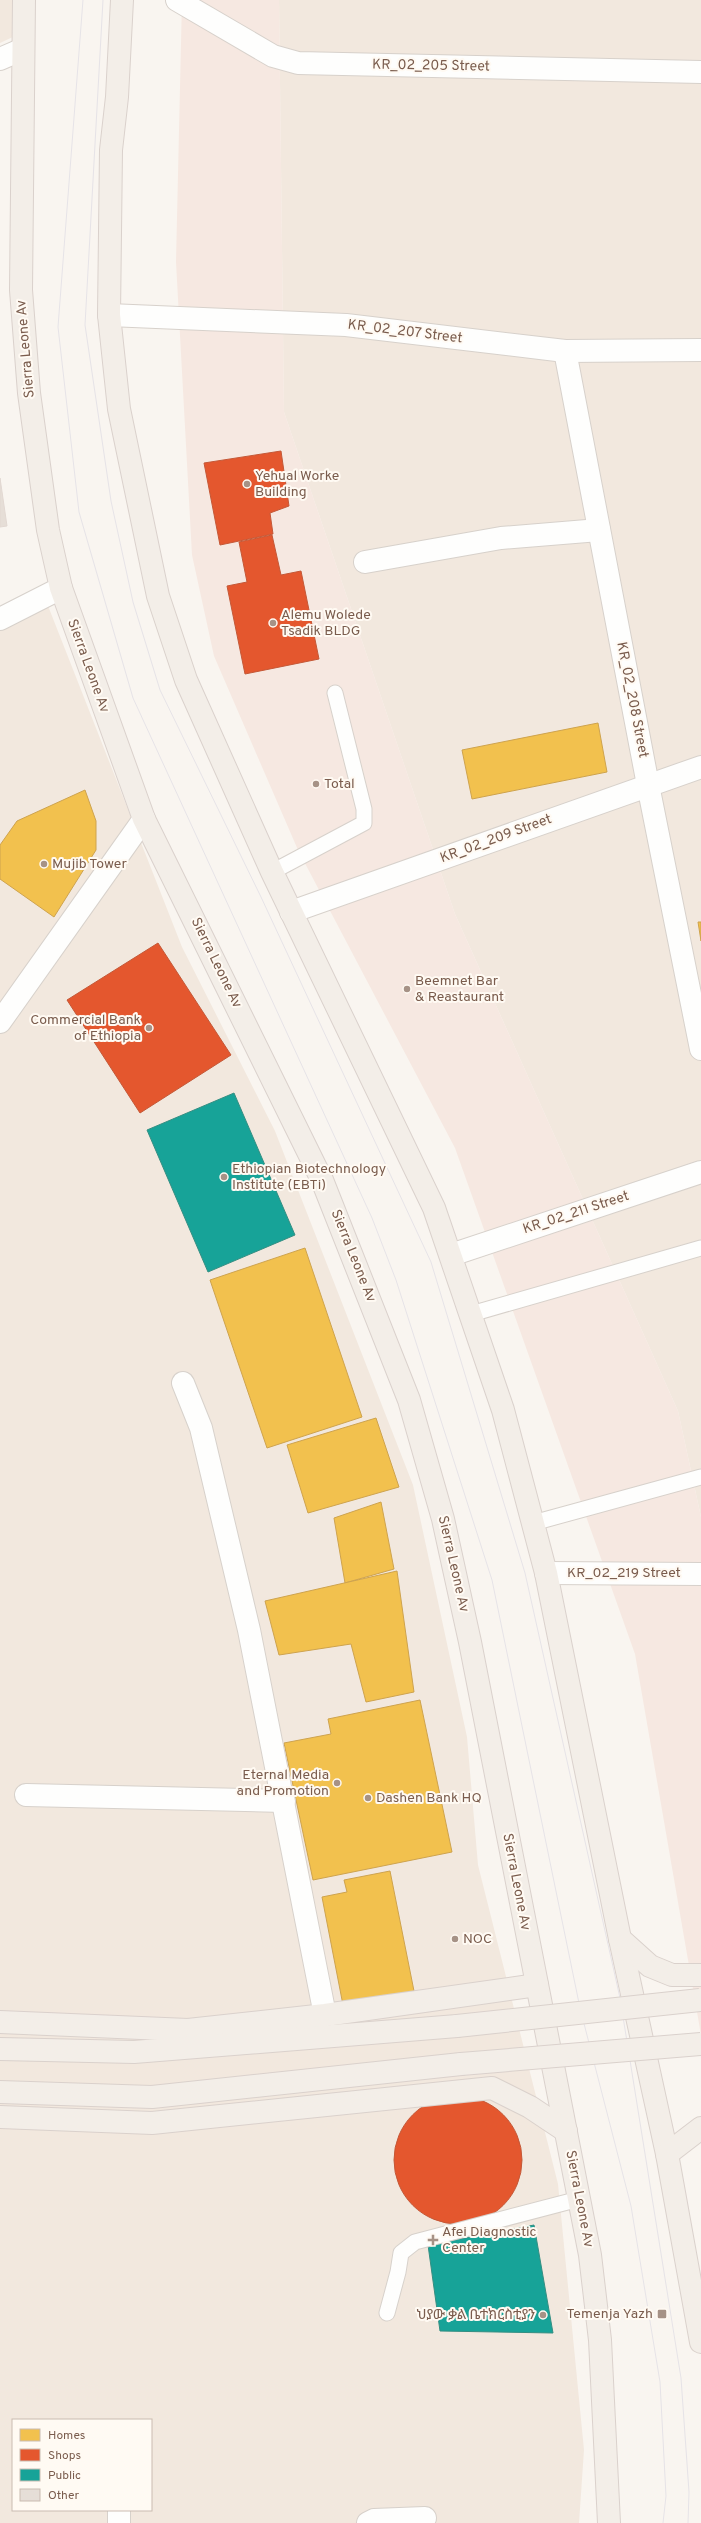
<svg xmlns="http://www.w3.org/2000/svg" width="701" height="2523" viewBox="0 0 701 2523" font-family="Overpass,'Noto Sans Ethiopic',sans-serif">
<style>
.residential{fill:#f2e8de;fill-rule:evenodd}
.commercial{fill:#f6e8e1}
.homes{fill:#f2c14e;stroke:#cea34e}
.shops{fill:#e4572e;stroke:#c45837}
.public{fill:#17a398;stroke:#358e82}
.building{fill:#e6ded7;stroke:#e2d8d2}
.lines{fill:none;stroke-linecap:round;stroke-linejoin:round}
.lane-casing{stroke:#d7d1cb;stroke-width:17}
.street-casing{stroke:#d7d1cb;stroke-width:24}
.primary-casing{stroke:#dad1cc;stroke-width:24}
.lane{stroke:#fefefd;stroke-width:15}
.street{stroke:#fefefd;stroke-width:22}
.primary{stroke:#f3eee8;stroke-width:22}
.tram{stroke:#e6e3e7;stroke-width:1}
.primary-bridge-casing{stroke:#dad1cc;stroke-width:24;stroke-linecap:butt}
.primary-bridge{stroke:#f3eee8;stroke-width:22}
.poi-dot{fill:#a69286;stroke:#fffaf3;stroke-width:1.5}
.labels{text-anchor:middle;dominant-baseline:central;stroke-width:4;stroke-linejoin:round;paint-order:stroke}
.street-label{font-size:14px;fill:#7a5c4d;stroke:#fffaf3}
.poi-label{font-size:14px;fill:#7a5c4d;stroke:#fffaf3;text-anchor:start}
</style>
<rect width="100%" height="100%" fill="#f9f5f0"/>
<g class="residential">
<polygon points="0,0 18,0 17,35 0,43"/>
<polygon points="279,0 701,0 701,1517 678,1411 455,914 284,412"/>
<path d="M 41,588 L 182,947 L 275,1131 L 413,1485 L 467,1737 L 478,1865 L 558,2184 L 584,2450 L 579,2523 L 0,2523 L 0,614 ZM 13,2420 L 151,2420 L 151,2510 L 13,2510 Z"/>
</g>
<polygon class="commercial" points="182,0 279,0 284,412 455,914 678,1411 701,1517 701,2035 635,1654 455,1148 298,850 214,656 192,555 176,262"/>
<g class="homes">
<polygon points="598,723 607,772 472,799 462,750"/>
<polygon points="85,790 96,821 96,850 54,917 0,879 0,845 17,821"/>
<polygon points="698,922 701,922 701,941"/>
<polygon points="305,1248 362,1417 267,1448 210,1280"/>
<polygon points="376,1418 399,1487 308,1513 287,1445"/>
<polygon points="381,1502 394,1569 345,1583 334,1518"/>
<polygon points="397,1571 414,1692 366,1702 351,1644 279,1655 265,1601"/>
<polygon points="420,1700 452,1852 313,1880 284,1743 331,1734 328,1719"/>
<polygon points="390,1871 414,1991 343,2005 322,1897 347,1892 344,1880"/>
</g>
<g class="shops">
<polygon points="281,451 289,506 270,513 273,534 220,545 204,463"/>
<polygon points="272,535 281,575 301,571 319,659 245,674 227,586 247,582 239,542"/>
<polygon points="158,943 231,1055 140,1113 67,1000"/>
<circle cx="458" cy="2160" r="64"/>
</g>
<g class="public">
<polygon points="234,1093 295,1235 208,1272 147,1130"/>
<polygon points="534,2225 553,2333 440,2331 428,2245"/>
</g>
<polygon class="building" points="0,478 7,526 0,527"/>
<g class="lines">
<defs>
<g id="lane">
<polyline points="272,872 364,823 364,809 335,693"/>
<polyline points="471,1314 701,1248"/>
<polyline points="533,1523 701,1477"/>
<polyline points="387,2313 398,2272 401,2253 415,2242 579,2199"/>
</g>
<g id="street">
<polyline points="177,0 273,56 298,63 701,72"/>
<polyline points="0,59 23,49"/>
<polyline points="109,315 346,325 565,351 701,350"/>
<polyline points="565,351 648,785 701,1049"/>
<polyline points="365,562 501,538 599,530"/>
<polyline points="0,619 61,588"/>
<polyline points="291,912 701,767"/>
<polyline points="0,1022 144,819"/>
<polyline points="451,1255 701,1172"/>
<polyline points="183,1383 201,1428 249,1630 325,2015"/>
<polyline points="546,1573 701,1574"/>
<polyline points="26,1795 284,1801"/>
<polyline points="119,2510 119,2523"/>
<polyline points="368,2523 374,2520 425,2518"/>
</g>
<g id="primary">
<polyline points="24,0 21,290 29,393 48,530 61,588 144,819 322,1180 409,1400 443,1519 470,1642 590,2255 600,2340 609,2523"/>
<polyline points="122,0 117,97 111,150 109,315 119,409 158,596 186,680 272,872 434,1208 503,1410 546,1573 620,1939 667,2154 701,2342"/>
<polyline points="620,1939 650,1966 672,1975 701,1975"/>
<polyline points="0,2022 188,2030 325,2015 537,1985"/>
<polyline points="0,2049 134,2052 457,2026"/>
<polyline points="0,2092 152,2097 461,2064"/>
<polyline points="0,2117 152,2123 492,2088 530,2107 566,2131"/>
<polyline points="667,2154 701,2128"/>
</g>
</defs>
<use href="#lane" class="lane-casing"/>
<use href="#street" class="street-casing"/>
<use href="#primary" class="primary-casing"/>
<use href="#lane" class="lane"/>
<use href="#street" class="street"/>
<use href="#primary" class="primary"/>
<g class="tram">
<polyline points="83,0 58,327 79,512 133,698 372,1218 396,1280 492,1580 580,2008 631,2206 660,2382 666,2496 663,2523"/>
<polyline points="103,0 85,325 111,501 133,602 160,690 261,897 431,1262 525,1573 620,1998 681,2378 689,2492 688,2523"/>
</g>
<defs>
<g id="primary-bridge">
<polyline points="457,2026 700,2000"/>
<polyline points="461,2064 701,2044"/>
</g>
</defs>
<use href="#primary-bridge" class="primary-bridge-casing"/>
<use href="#primary-bridge" class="primary-bridge"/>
</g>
<g class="poi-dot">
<circle cx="247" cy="484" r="4"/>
<circle cx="273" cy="623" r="4"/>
<circle cx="316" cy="784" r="4"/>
<circle cx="44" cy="864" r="4"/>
<circle cx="407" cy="989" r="4"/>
<circle cx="149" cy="1028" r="4"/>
<circle cx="224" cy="1177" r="4"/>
<circle cx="337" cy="1783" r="4"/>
<circle cx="368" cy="1798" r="4"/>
<circle cx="455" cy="1939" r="4"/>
<path d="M431 2234h4v4h4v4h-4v4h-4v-4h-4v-4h4z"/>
<rect x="657" y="2309" width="10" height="10" rx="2"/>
<circle cx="543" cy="2315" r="4"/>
</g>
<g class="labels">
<g class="street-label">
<text transform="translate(431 66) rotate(1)">KR_02_205 Street</text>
<text transform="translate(405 332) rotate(7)">KR_02_207 Street</text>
<text transform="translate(26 349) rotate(-95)">Sierra Leone Av</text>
<text transform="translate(88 666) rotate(70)">Sierra Leone Av</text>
<text transform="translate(632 700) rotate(79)">KR_02_208 Street</text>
<text transform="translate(496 839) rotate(-20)">KR_02_209 Street</text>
<text transform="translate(216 963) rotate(64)">Sierra Leone Av</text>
<text transform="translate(576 1213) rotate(-18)">KR_02_211 Street</text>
<text transform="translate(353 1256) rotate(68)">Sierra Leone Av</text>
<text transform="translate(453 1564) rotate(77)">Sierra Leone Av</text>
<text x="624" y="1573">KR_02_219 Street</text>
<text transform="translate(516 1882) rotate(79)">Sierra Leone Av</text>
<text transform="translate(579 2199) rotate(79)">Sierra Leone Av</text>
</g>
<g class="poi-label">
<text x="255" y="476">Yehual Worke<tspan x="255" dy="16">Building</tspan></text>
<text x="281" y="615">Alemu Wolede<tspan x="281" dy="16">Tsadik BLDG</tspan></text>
<text x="324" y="784">Total</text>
<text x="52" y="864">Mujib Tower</text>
<text x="415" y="981">Beemnet Bar<tspan x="415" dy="16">&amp; Reastaurant</tspan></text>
<text x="141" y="1020" text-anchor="end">Commercial Bank<tspan x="141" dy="16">of Ethiopia</tspan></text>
<text x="232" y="1169">Ethiopian Biotechnology<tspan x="232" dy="16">Institute (EBTi)</tspan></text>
<text x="329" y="1775" text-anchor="end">Eternal Media<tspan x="329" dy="16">and Promotion</tspan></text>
<text x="376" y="1798">Dashen Bank HQ</text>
<text x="463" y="1939">NOC</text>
<text x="442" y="2232">Afei Diagnostic<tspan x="442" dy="16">Center</tspan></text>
<text x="653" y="2314" text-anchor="end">Temenja Yazh</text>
<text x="535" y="2315" text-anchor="end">ህያው ቃል ቤተክርስቲያን</text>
</g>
</g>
<rect x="12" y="2419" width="140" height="92" fill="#fffaf3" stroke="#cabbb1"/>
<rect x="20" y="2429" width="20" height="12" fill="#f2c14e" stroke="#cabbb1"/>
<text x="48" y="2439" font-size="12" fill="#7a5c4d">Homes</text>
<rect x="20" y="2449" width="20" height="12" fill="#e4572e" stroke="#cabbb1"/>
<text x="48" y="2459" font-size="12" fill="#7a5c4d">Shops</text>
<rect x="20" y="2469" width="20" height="12" fill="#17a398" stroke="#cabbb1"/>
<text x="48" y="2479" font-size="12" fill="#7a5c4d">Public</text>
<rect x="20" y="2489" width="20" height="12" fill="#e6ded7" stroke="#cabbb1"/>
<text x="48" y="2499" font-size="12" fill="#7a5c4d">Other</text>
</svg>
